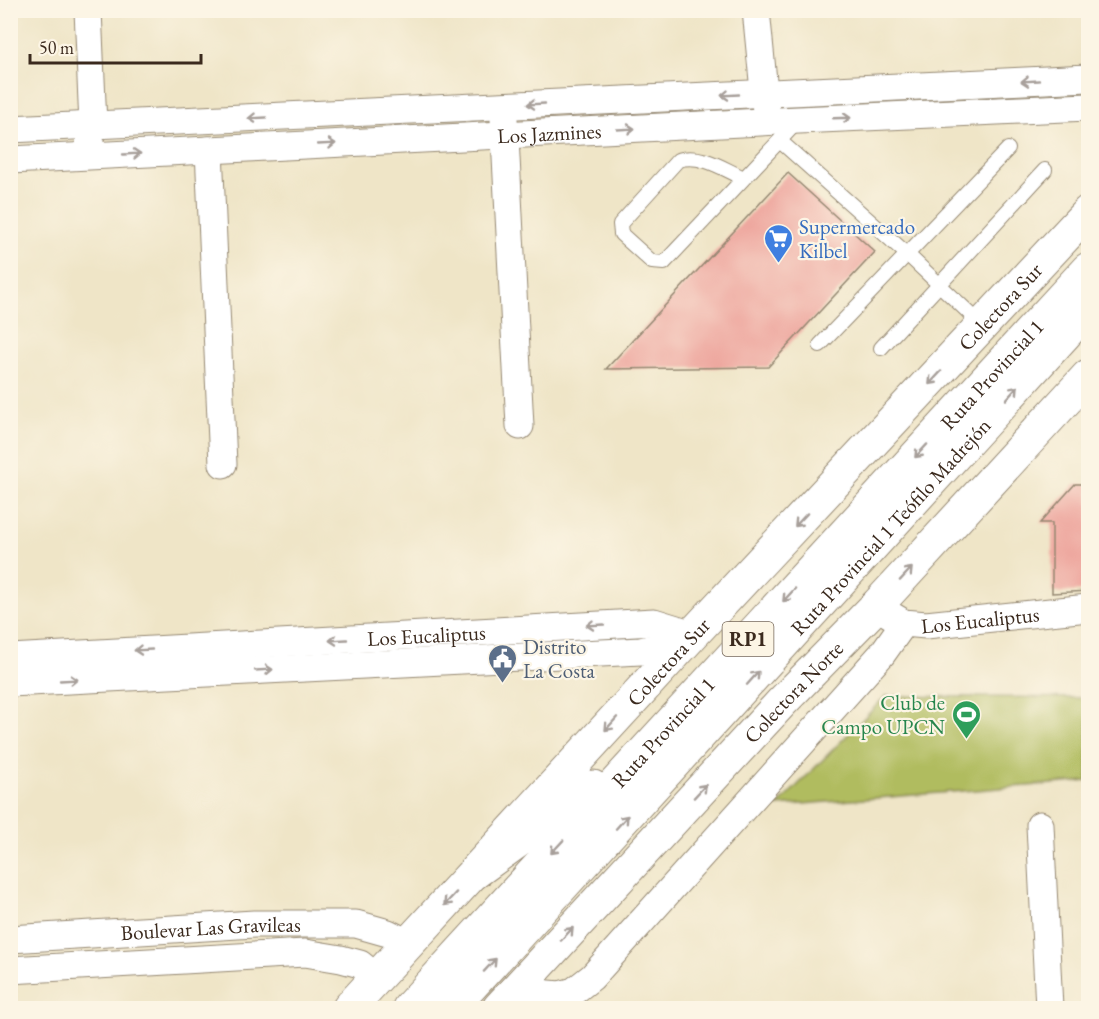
<svg xmlns="http://www.w3.org/2000/svg" width="1099" height="1019" viewBox="0 0 1099 1019" font-family="'EB Garamond',serif">
<style>
.green{fill:#b0bc5e;stroke:#76733e;stroke-width:1.5}
.building{fill:#eea79f}
.lines{fill:none;stroke-linecap:round;stroke-linejoin:round}
.service-casing{stroke:#958872;stroke-width:16}
.minor-casing{stroke:#958872;stroke-width:29}
.secondary-casing{stroke:#958872;stroke-width:35}
.primary-casing{stroke:#958872;stroke-width:35}
.service{stroke:#fff;stroke-width:14}
.minor{stroke:#fff;stroke-width:27}
.secondary{stroke:#fff;stroke-width:33}
.primary{stroke:#fff;stroke-width:33}
.oneway{stroke:#a79f9a}
.labels{text-anchor:middle;dominant-baseline:central;stroke-width:4.5;stroke-linejoin:round;paint-order:stroke}
.shield{fill:#fcf5e5;stroke:#75675a;stroke-width:1.5}
.shield-label{font-size:20px;font-weight:bold;fill:#3b2a1e}
.street-label{font-size:21px;fill:#3b2a1e;stroke:#fcf5e5}
.shop-label{font-size:21px;fill:#366cbe;stroke:#fcf5e5;text-anchor:start}
.service-label{font-size:21px;fill:#4e5e75;stroke:#fcf5e5;text-anchor:start}
.leisure-label{font-size:21px;fill:#27864d;stroke:#fcf5e5;text-anchor:end}
</style>
<rect width="100%" height="100%" fill="#fcf5e5"/>
<filter id="ink" filterUnits="userSpaceOnUse"><feTurbulence type="fractalNoise" baseFrequency=".0167" numOctaves="2"/><feDisplacementMap in="SourceGraphic" scale="12" xChannelSelector="R" yChannelSelector="G"/><feConvolveMatrix kernelMatrix="1 2 1 2 8 2 1 2 1" color-interpolation-filters="sRGB"/></filter>
<filter id="wash" filterUnits="userSpaceOnUse"><feTurbulence type="fractalNoise" baseFrequency=".008" numOctaves="4" result="noise"/><feDisplacementMap in="SourceGraphic" scale="24" xChannelSelector="R" yChannelSelector="G"/><feGaussianBlur stdDeviation="1.35" result="paint"/><feColorMatrix in="noise" values="0 0 0 0 0 0 0 0 0 0 0 0 0 0 0 0 0 1.4 0 .05"/><feComposite in="paint" operator="in"/></filter>
<g filter="url(#wash)">
<rect width="100%" height="100%" fill="#efe5c7"/>
<polygon class="green" points="886,696 1088,698 1088,781 777,806"/>
<g id="blocks">
<g class="building">
<polygon points="788,173 875,252 768,367 606,369"/>
<polygon points="1075,484 1089,484 1089,591 1052,593 1052,523 1040,523"/>
</g>
</g>
</g>
<g filter="url(#ink)">
<use href="#blocks" fill-opacity="0" stroke="#958872" stroke-width="1.5"/>
<g class="lines">
<defs>
<g id="service">
<polyline points="780,141 908,255 983,326"/>
<path d="M 744,178 C 723,169 702,153 678,160 L 620,224 L 621,234 L 652,262 L 664,263 L 798,121"/>
<polyline points="820,345 1008,149"/>
<polyline points="881,348 1045,170"/>
</g>
<g id="minor">
<polyline points="88,10 93,125 89,144"/>
<polyline points="756,10 766,111"/>
<polyline points="504,119 520,426"/>
<polyline points="10,129 1088,78"/>
<polyline points="209,150 223,464"/>
<path id="s1" d="M 10,160 L 799,120 L 1088,107"/>
<path id="s2" d="M 889,614 L 904,623 L 926,625 L 1088,608"/>
<path id="s3" d="M 10,658 L 654,622 L 693,634"/>
<polyline points="10,683 641,651 658,647 692,635"/>
<polyline points="1040,825 1049,1008"/>
<path id="s4" d="M 10,939 L 254,924 L 356,924 L 388,933 L 408,943"/>
<polyline points="10,970 305,953 341,959 360,964 376,977"/>
<polyline points="514,991 560,995 574,991 592,977 882,654 904,623"/>
</g>
<g id="secondary">
<path id="s5" d="M 349,1008 L 693,634 L 1088,212"/>
<path id="s6" d="M 499,1008 L 782,702 L 878,604 L 1088,376"/>
</g>
<g id="primary">
<polyline points="474,873 593,787"/>
<path id="s7" d="M 409,1008 L 1088,269"/>
<path id="s8" d="M 451,1008 L 1088,309"/>
</g>
</defs>
<use href="#service" class="service-casing"/>
<use href="#minor" class="minor-casing"/>
<use href="#secondary" class="secondary-casing"/>
<use href="#primary" class="primary-casing"/>
<use href="#service" class="service"/>
<use href="#minor" class="minor"/>
<use href="#secondary" class="secondary"/>
<use href="#primary" class="primary"/>
</g>
<defs><path id="oneway-shaft" d="M-6 0H5M1.5-3L5.5 0L1.5 3" fill="none" stroke-width="1.6" stroke-linecap="round" stroke-linejoin="round" transform="scale(1.5)"/></defs>
<g class="oneway">
<use href="#oneway-shaft" transform="translate(1030 81) rotate(177)"/>
<use href="#oneway-shaft" transform="translate(730 95) rotate(177)"/>
<use href="#oneway-shaft" transform="translate(536 104) rotate(177)"/>
<use href="#oneway-shaft" transform="translate(257 118) rotate(177)"/>
<use href="#oneway-shaft" transform="translate(842 118) rotate(-2)"/>
<use href="#oneway-shaft" transform="translate(626 129) rotate(-3)"/>
<use href="#oneway-shaft" transform="translate(327 144) rotate(-3)"/>
<use href="#oneway-shaft" transform="translate(132 154) rotate(-3)"/>
<use href="#oneway-shaft" transform="translate(935 378) rotate(133)"/>
<use href="#oneway-shaft" transform="translate(1012 393) rotate(-48)"/>
<use href="#oneway-shaft" transform="translate(921 451) rotate(133)"/>
<use href="#oneway-shaft" transform="translate(801 520) rotate(133)"/>
<use href="#oneway-shaft" transform="translate(906 574) rotate(-47)"/>
<use href="#oneway-shaft" transform="translate(789 595) rotate(133)"/>
<use href="#oneway-shaft" transform="translate(595 625) rotate(177)"/>
<use href="#oneway-shaft" transform="translate(338 640) rotate(177)"/>
<use href="#oneway-shaft" transform="translate(143 650) rotate(177)"/>
<use href="#oneway-shaft" transform="translate(264 670) rotate(-3)"/>
<use href="#oneway-shaft" transform="translate(753 678) rotate(-48)"/>
<use href="#oneway-shaft" transform="translate(69 680) rotate(-3)"/>
<use href="#oneway-shaft" transform="translate(611 724) rotate(132)"/>
<use href="#oneway-shaft" transform="translate(700 791) rotate(-47)"/>
<use href="#oneway-shaft" transform="translate(622 822) rotate(-48)"/>
<use href="#oneway-shaft" transform="translate(557 847) rotate(133)"/>
<use href="#oneway-shaft" transform="translate(450 899) rotate(133)"/>
<use href="#oneway-shaft" transform="translate(567 934) rotate(-47)"/>
<use href="#oneway-shaft" transform="translate(490 965) rotate(-47)"/>
</g>
</g>
<defs>
<symbol id="supermarket-pin" viewBox="-11 -11 22 30"><path d="M0 17L-7.5 6A9.5 9.5 0 1 1 7.5 6Z" fill="#3f7fe0" stroke="#fcf5e5"/><path d="M-6-5.5h2.5l.6 2H6L4.5 2H-2.5L-4.4-4H-6ZM-1.5 3.2a1.3 1.3 0 1 0 .1 0ZM3 3.2a1.3 1.3 0 1 0 .1 0Z" fill="#fff"/></symbol>
<symbol id="civic-pin" viewBox="-11 -11 22 30"><path d="M0 17L-7.5 6A9.5 9.5 0 1 1 7.5 6Z" fill="#5c6f8a" stroke="#fcf5e5"/><path d="M-.6-6.5H3V-4.5H.6V-3L4-1V1h2V6H-6V1h2V-1L-.6-3ZM-1.2 2.5V6h2.4V2.5Z" fill="#fff"/></symbol>
<symbol id="stadium-pin" viewBox="-11 -11 22 30"><path d="M0 17L-7.5 6A9.5 9.5 0 1 1 7.5 6Z" fill="#2e9e5b" stroke="#fcf5e5"/><path d="M0-5a6.5 5 0 1 0 0 10a6.5 5 0 1 0 0-10ZM-3.5-1.8h7v3.6h-7Z" fill="#fff"/></symbol>
</defs>
<g fill-rule="evenodd">
<use href="#supermarket-pin" x="762" y="222" width="33" height="45"/>
<use href="#civic-pin" x="486" y="642" width="33" height="45"/>
<use href="#stadium-pin" x="950" y="698" width="33" height="45"/>
</g>
<g class="labels">
<rect class="shield" x="722.5" y="622" width="51" height="34" rx="4.5"/>
<g class="shield-label">
<text x="748" y="639">RP1</text>
</g>
<g class="street-label">
<text stroke="none"><textPath href="#s1" startOffset="540">Los Jazmines</textPath></text>
<text stroke="none"><textPath href="#s5" startOffset="957">Colectora Sur</textPath></text>
<text stroke="none"><textPath href="#s7" startOffset="861">Ruta Provincial 1</textPath></text>
<text stroke="none"><textPath href="#s8" startOffset="652">Ruta Provincial 1 Teófilo Madrejón</textPath></text>
<text stroke="none"><textPath href="#s2" startOffset="94">Los Eucaliptus</textPath></text>
<text stroke="none"><textPath href="#s3" startOffset="417">Los Eucaliptus</textPath></text>
<text stroke="none"><textPath href="#s5" startOffset="471">Colectora Sur</textPath></text>
<text stroke="none"><textPath href="#s6" startOffset="432">Colectora Norte</textPath></text>
<text stroke="none"><textPath href="#s7" startOffset="375">Ruta Provincial 1</textPath></text>
<text stroke="none"><textPath href="#s4" startOffset="201">Boulevar Las Gravileas</textPath></text>
</g>
<g class="shop-label">
<text x="799" y="226">Supermercado<tspan x="799" dy="24">Kilbel</tspan></text>
</g>
<g class="service-label">
<text x="523" y="646">Distrito<tspan x="523" dy="24">La Costa</tspan></text>
</g>
<g class="leisure-label">
<text x="945" y="702">Club de<tspan x="945" dy="24">Campo UPCN</tspan></text>
</g>
</g>
<rect width="1099" height="1019" fill="none" stroke="#fcf5e5" stroke-width="36"/>
<path d="M30 54v9h171v-9" fill="none" stroke="#3b2a1e" stroke-width="3"/>
<text x="39" y="54" font-size="18" fill="#3b2a1e" stroke="#fcf5e5" stroke-width="4.5" paint-order="stroke">50 m</text>
</svg>
